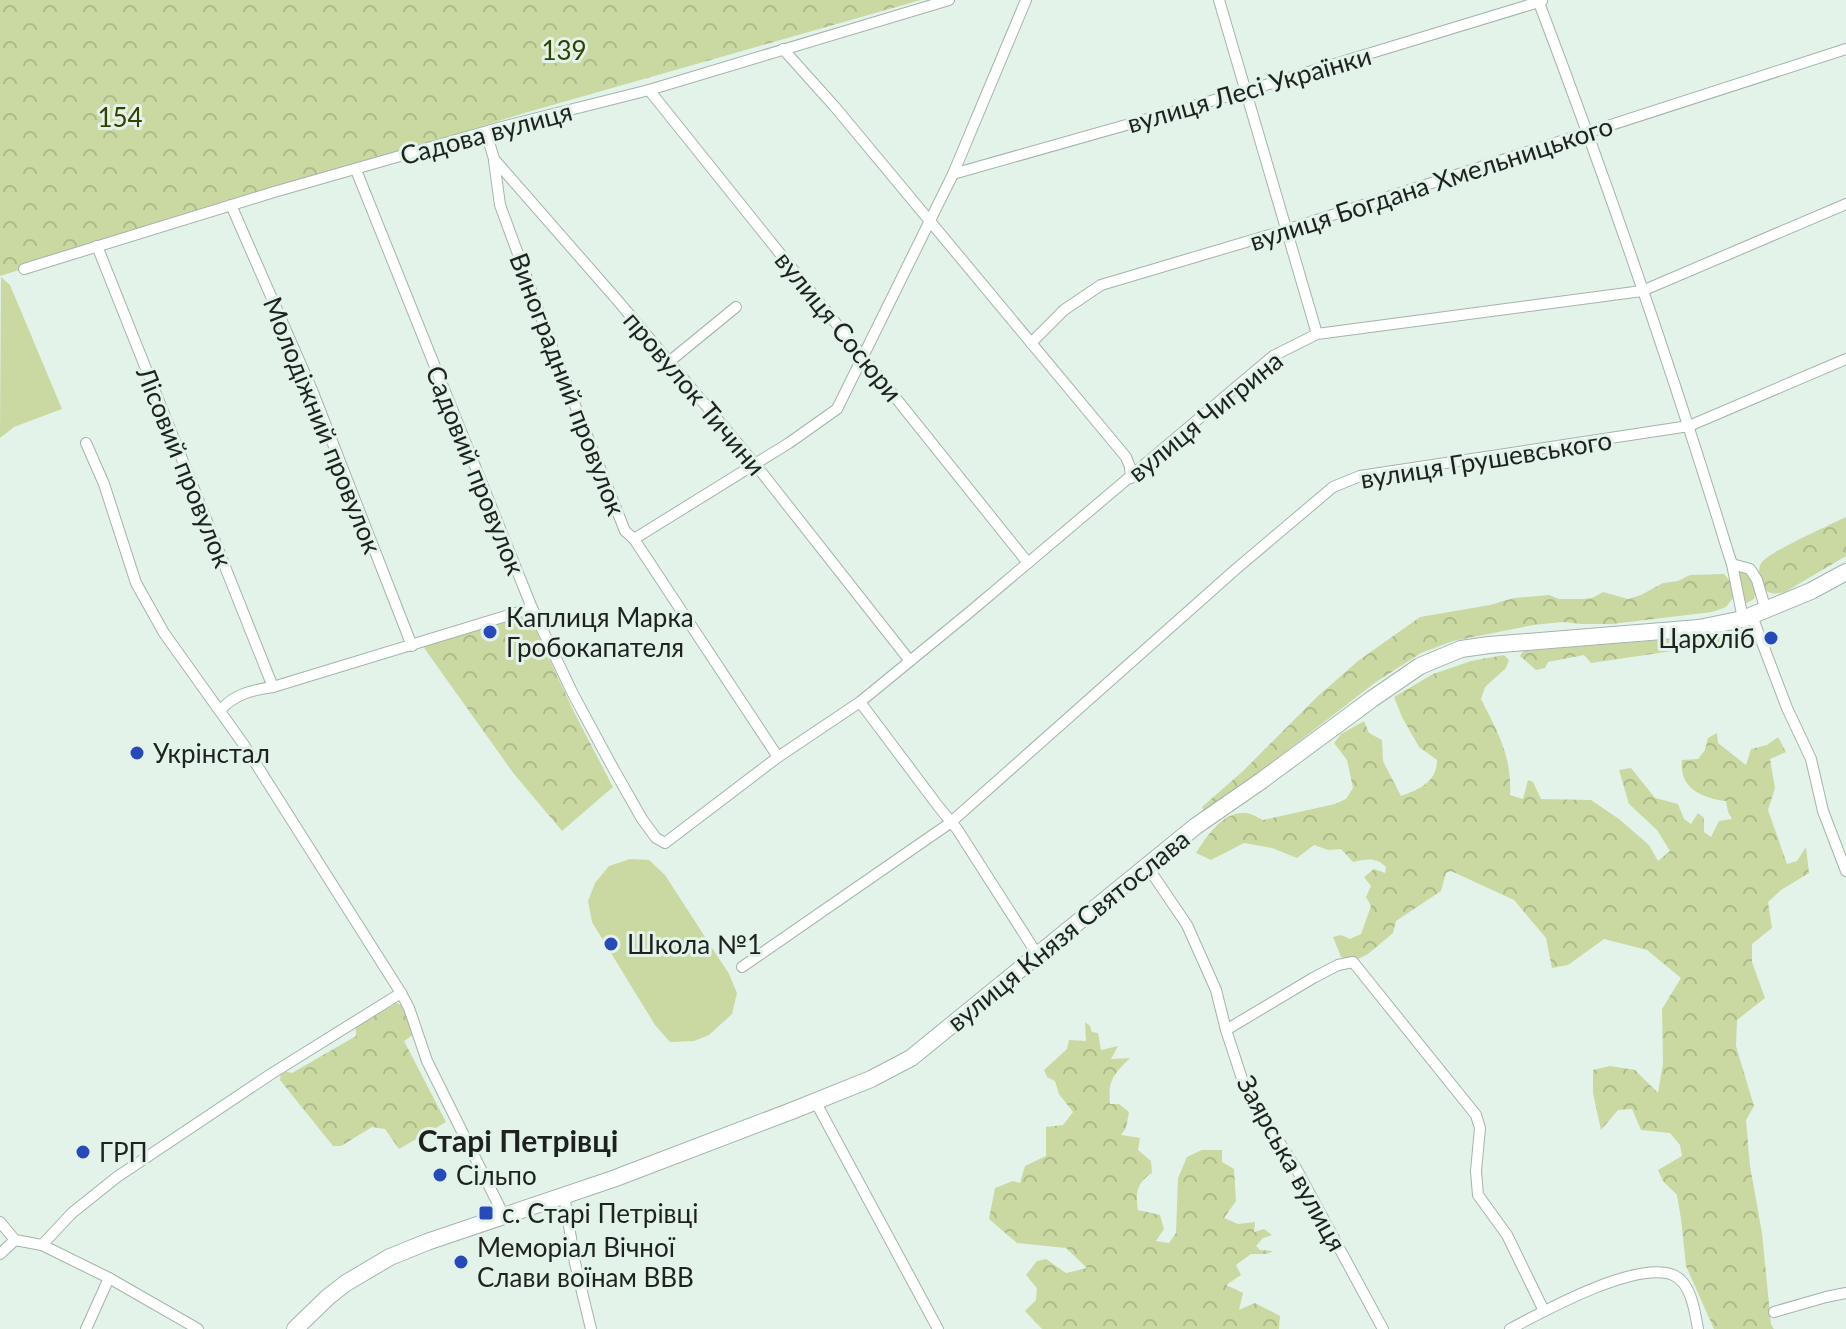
<svg xmlns="http://www.w3.org/2000/svg" width="1846" height="1329" viewBox="0 0 1846 1329" font-family="Lato,sans-serif">
<style>
.grass{fill:#cad9a1}
.forest{fill:url(#forest-crowns)}
.lines{fill:none;stroke-linecap:round;stroke-linejoin:round}
.minor-casing{stroke:#a4b3ab;stroke-width:12}
.primary-casing{stroke:#a4b3ab;stroke-width:18}
.minor{stroke:#fff;stroke-width:10}
.primary{stroke:#fff;stroke-width:16}
.poi-dot{fill:#274aba;stroke:#e3f3ea;stroke-width:3}
.labels{text-anchor:middle;dominant-baseline:central;stroke-width:6;stroke-linejoin:round;paint-order:stroke}
.park-label{font-size:26px;fill:#343f00;stroke:#e3f3ea}
.street-label{font-size:26px;fill:#1d221f;stroke:#e3f3ea}
.poi-label{font-size:26px;fill:#1d221f;stroke:#e3f3ea;text-anchor:start}
.quarter-label{font-size:30px;font-weight:bold;fill:#1d221f;stroke:#e3f3ea}
</style>
<defs>
<pattern id="forest-crowns" width="20" height="18" patternUnits="userSpaceOnUse" patternTransform="scale(2)"><rect width="20" height="18" fill="#cad9a1"/><path d="M2 6a3 3 0 1 1 6 0M12 15a3 3 0 1 1 6 0" fill="none" stroke="#adba8a"/></pattern>
</defs>
<rect width="100%" height="100%" fill="#e3f3ea"/>
<g class="grass">
<polygon points="1,277 10,285 62,409 14,427 0,438"/>
<polygon points="1743,570 1751,575 1756,590 1754,599 1745,604 1737,571"/>
<polygon points="630,859 649,860 665,875 729,974 737,993 732,1014 709,1035 694,1041 670,1042 655,1025 592,922 588,901 595,883 609,866"/>
</g>
<g class="forest">
<polygon points="0,0 921,0 528,112 0,276"/>
<path d="M 1846,517 L 1846,556 L 1785,592 C 1780,593 1772,595 1767,591 C 1760,585 1756,569 1762,562 C 1773,550 1828,526 1846,517 Z"/>
<polygon points="1724,574 1730,581 1733,598 1726,607 1712,612 1612,624 1581,624 1563,622 1533,625 1453,641 1421,653 1376,682 1205,814 1202,807 1243,771 1318,696 1358,661 1420,617 1490,605 1514,598 1549,595 1559,599 1581,599 1592,598 1603,592 1628,599 1641,595 1663,583 1678,581 1690,575"/>
<polygon points="529,615 573,710 613,787 562,831 514,774 422,645"/>
<polygon points="1747,633 1747,640 1591,663 1584,655 1548,662 1545,668 1536,670 1520,656 1523,651"/>
<path d="M 1504,655 L 1509,660 L 1506,668 L 1485,687 L 1481,699 C 1498,733 1512,756 1510,795 L 1523,799 L 1528,780 L 1533,782 L 1541,799 L 1591,800 L 1619,819 L 1649,845 L 1658,861 L 1670,851 L 1657,830 L 1629,804 L 1619,770 L 1631,768 L 1655,798 L 1678,804 L 1684,819 L 1691,824 L 1698,813 L 1704,818 L 1704,832 L 1711,837 L 1719,821 L 1732,819 L 1728,812 L 1726,801 C 1701,798 1679,788 1682,760 L 1698,759 L 1705,750 L 1708,738 L 1717,733 L 1718,743 L 1746,765 L 1751,749 L 1767,745 L 1778,737 L 1786,752 L 1770,759 L 1775,788 L 1768,810 L 1787,864 L 1797,861 L 1806,847 L 1809,873 L 1781,890 L 1768,902 L 1772,928 L 1752,944 L 1752,962 L 1765,998 L 1737,1020 L 1736,1046 L 1754,1106 L 1746,1120 L 1750,1166 L 1762,1233 L 1771,1324 L 1774,1329 L 1714,1329 L 1686,1266 L 1681,1219 L 1677,1195 L 1663,1181 L 1658,1170 L 1682,1156 L 1680,1145 L 1670,1133 L 1641,1130 L 1632,1109 L 1618,1110 L 1601,1130 L 1593,1093 L 1593,1070 L 1610,1066 L 1635,1070 L 1658,1093 L 1663,1063 L 1662,1009 L 1681,978 L 1647,950 L 1604,939 L 1568,965 L 1552,968 L 1546,938 L 1514,900 L 1451,871 L 1446,873 L 1441,891 L 1396,921 L 1393,933 L 1368,954 L 1356,960 L 1341,957 L 1333,937 L 1341,935 L 1350,939 L 1361,934 L 1371,906 L 1366,897 L 1371,886 L 1364,877 L 1374,869 L 1385,873 L 1386,867 C 1376,857 1366,859 1353,862 L 1341,849 L 1328,850 L 1314,845 L 1297,858 L 1272,848 L 1244,843 L 1211,860 L 1196,853 C 1206,837 1223,811 1245,813 C 1251,813 1257,817 1263,820 L 1335,804 L 1346,799 L 1353,788 L 1347,760 L 1334,743 L 1341,734 L 1364,721 L 1369,733 L 1382,740 L 1383,761 L 1401,796 C 1420,789 1437,782 1437,760 L 1419,747 L 1402,717 L 1394,697 L 1433,674 L 1471,661 Z"/>
<polygon points="397,1003 402,1006 413,1035 404,1041 446,1122 399,1149 385,1129 372,1127 341,1146 333,1146 280,1080 281,1073 284,1071 292,1073 356,1036 356,1027"/>
<path d="M 1085,1022 L 1090,1026 L 1092,1032 L 1098,1033 L 1101,1050 L 1118,1046 L 1111,1059 L 1130,1058 C 1113,1075 1108,1080 1110,1104 L 1119,1104 L 1129,1112 L 1126,1128 L 1121,1135 L 1140,1138 L 1138,1150 L 1151,1161 L 1152,1173 C 1137,1182 1135,1194 1138,1210 L 1160,1215 L 1164,1229 L 1156,1241 L 1169,1243 L 1176,1233 L 1178,1178 L 1187,1157 L 1202,1150 L 1222,1150 L 1222,1162 L 1234,1169 L 1236,1201 L 1224,1218 L 1238,1224 L 1255,1222 L 1254,1232 L 1264,1229 L 1272,1235 L 1263,1238 L 1256,1246 L 1260,1250 L 1273,1251 L 1267,1254 L 1251,1254 L 1236,1265 L 1241,1275 L 1226,1285 L 1243,1293 L 1239,1310 L 1255,1303 L 1280,1316 L 1279,1329 L 1042,1329 L 1025,1311 L 1036,1300 L 1037,1288 L 1026,1275 L 1037,1261 L 1046,1259 L 1066,1273 L 1087,1268 L 1066,1248 L 1017,1243 L 989,1219 L 995,1188 L 1013,1181 L 1020,1183 L 1025,1166 L 1046,1156 L 1046,1127 L 1063,1125 L 1073,1112 L 1059,1094 L 1055,1081 L 1047,1077 L 1044,1070 L 1067,1049 L 1069,1040 L 1086,1041 Z"/>
</g>
<g class="lines">
<defs>
<g id="minor">
<polyline points="1219,0 1317,334"/>
<path d="M 1538,0 C 1607,182 1671,366 1728,552 L 1732,564 L 1750,569 L 1757,580 L 1766,611"/>
<polyline points="783,49 835,107 1126,457 1130,467 1131,478"/>
<polyline points="649,90 1028,563"/>
<polyline points="498,129 489,142 494,159 618,301 755,464 910,661"/>
<polyline points="494,161 500,205 555,355 625,531 634,539 778,757"/>
<polyline points="356,170 532,608 573,694 613,768 642,819 656,838 665,843 778,757 860,702 971,611 1273,356 1317,334 1642,291 1846,204"/>
<polyline points="953,174 1246,91 1542,1"/>
<polyline points="231,205 312,390 412,646"/>
<polyline points="97,246 273,687"/>
<polyline points="24,269 274,192 498,128 649,90 949,0"/>
<polyline points="1031,343 1064,310 1101,285 1286,230 1846,49"/>
<polyline points="670,361 736,307"/>
<polyline points="86,443 104,484 136,583 164,633 244,745 401,993 409,1008 427,1061 504,1216"/>
<polyline points="634,539 789,443 837,409 953,174 1026,0"/>
<polyline points="1732,564 1743,619"/>
<polyline points="1752,616 1787,708 1811,759 1823,811 1846,871"/>
<polyline points="860,702 938,806 957,829 1037,954"/>
<path d="M 220,711 C 233,694 253,690 273,687 L 532,608"/>
<polyline points="1147,866 1187,925 1216,990 1226,1030 1245,1088 1297,1170 1383,1329"/>
<polyline points="742,967 950,823 1236,569 1333,487 1360,476 1689,426 1846,359"/>
<polyline points="1226,1030 1313,978 1338,965 1353,962 1476,1115 1480,1128 1476,1171 1478,1195 1507,1235 1544,1311"/>
<polyline points="815,1101 938,1329"/>
<polyline points="564,1195 575,1263 591,1329"/>
<polyline points="0,1222 15,1240 42,1245 109,1278 198,1329"/>
<polyline points="42,1245 72,1213 117,1177 271,1074 401,993"/>
<polyline points="0,1254 15,1240"/>
<polyline points="1774,1312 1826,1297 1846,1293"/>
<polyline points="86,1329 109,1278"/>
<path d="M 1510,1329 C 1544,1311 1636,1260 1673,1275 C 1691,1282 1695,1312 1698,1329"/>
</g>
<polyline id="primary" points="295,1329 328,1297 346,1283 390,1257 427,1242 613,1179 794,1110 871,1079 911,1058 1196,826 1261,781 1372,699 1420,666 1461,649 1489,645 1699,628 1743,619 1811,591 1846,572"/>
</defs>
<use href="#minor" class="minor-casing"/>
<use href="#primary" class="primary-casing"/>
<use href="#minor" class="minor"/>
<use href="#primary" class="primary"/>
</g>
<g class="poi-dot">
<circle cx="490" cy="632" r="8"/>
<circle cx="1771" cy="638" r="8"/>
<circle cx="137" cy="753" r="8"/>
<circle cx="611" cy="944" r="8"/>
<circle cx="83" cy="1152" r="8"/>
<circle cx="440" cy="1175" r="8"/>
<rect x="478" y="1205" width="16" height="16" rx="4"/>
<circle cx="461" cy="1262" r="8"/>
</g>
<g class="labels">
<g class="park-label">
<text x="564" y="50">139</text>
<text x="120" y="117">154</text>
</g>
<g class="street-label">
<text transform="translate(1249 89) rotate(-16)">вулиця Лесі Українки</text>
<text transform="translate(486 133) rotate(-15)">Садова вулиця</text>
<text transform="translate(1431 183) rotate(-18)">вулиця Богдана Хмельницького</text>
<text transform="translate(839 326) rotate(51)">вулиця Сосюри</text>
<text transform="translate(568 384) rotate(69)">Виноградний провулок</text>
<text transform="translate(695 393) rotate(50)">провулок Тичини</text>
<text transform="translate(1205 416) rotate(-39)">вулиця Чигрина</text>
<text transform="translate(323 425) rotate(68)">Молодіжний провулок</text>
<text transform="translate(1486 459) rotate(-9)">вулиця Грушевського</text>
<text transform="translate(185 467) rotate(68)">Лісовий провулок</text>
<text transform="translate(476 470) rotate(68)">Садовий провулок</text>
<text transform="translate(1068 930) rotate(-39)">вулиця Князя Святослава</text>
<text transform="translate(1292 1163) rotate(61)">Заярська вулиця</text>
</g>
<g class="poi-label">
<text x="506" y="617">Каплиця Марка<tspan x="506" dy="30">Гробокапателя</tspan></text>
<text x="1755" y="638" text-anchor="end">Цархліб</text>
<text x="153" y="753">Укрінстал</text>
<text x="627" y="944">Школа №1</text>
<text x="99" y="1152">ГРП</text>
<text x="456" y="1175">Сільпо</text>
<text x="502" y="1213">с. Старі Петрівці</text>
<text x="477" y="1247">Меморіал Вічної<tspan x="477" dy="30">Слави воїнам ВВВ</tspan></text>
</g>
<g class="quarter-label">
<text x="518" y="1140">Старі Петрівці</text>
</g>
</g>
</svg>
